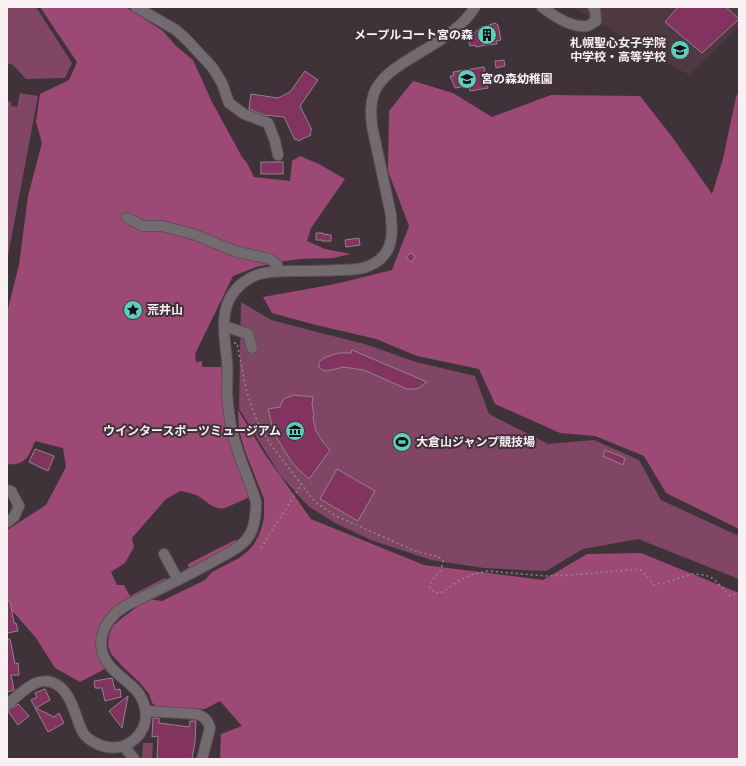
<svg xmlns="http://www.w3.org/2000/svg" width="746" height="766" viewBox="0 0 746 766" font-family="Raleway,'Noto Sans JP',sans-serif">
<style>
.built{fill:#4e3943}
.green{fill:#814665}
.forest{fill:#9c4976}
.building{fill:#82335f;stroke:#94838a}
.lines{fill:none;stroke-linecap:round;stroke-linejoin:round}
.minor-casing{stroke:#5e5057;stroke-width:12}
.path{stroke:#93878d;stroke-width:1.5;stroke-dasharray:2 3;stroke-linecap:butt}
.minor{stroke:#736b6f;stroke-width:10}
.labels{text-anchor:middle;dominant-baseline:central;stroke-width:4;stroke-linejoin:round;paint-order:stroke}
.poi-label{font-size:12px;font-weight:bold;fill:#f9f0f4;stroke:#403239;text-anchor:end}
</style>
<rect width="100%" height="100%" fill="#403239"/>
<polygon class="built" points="573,7 739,7 739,26 689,75"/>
<g class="green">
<polygon points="7,7 36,7 72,63 65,78 26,79 13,65 7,63"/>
<polygon points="20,93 38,96 7,261 7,101 11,102 11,106 17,107"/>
<polygon points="241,302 271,320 317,332 365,344 416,362 475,376 489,414 548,444 594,440 639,460 661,500 739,536 739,579 638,539 583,549 546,571 484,568 431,560 371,540 335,523 308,506 280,475 239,409"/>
<polygon points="143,743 153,743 152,759 142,759"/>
</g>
<g class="forest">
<path d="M 40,7 L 126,7 L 163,31 L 176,46 L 193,60 L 212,102 L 242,157 L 247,163 L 254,177 L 290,181 L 292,161 L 300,156 L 319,164 L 345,179 L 311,228 L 307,241 L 325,249 L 351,254 L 333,258 L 300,259 L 279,262 L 256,267 L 233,276 L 195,354 L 196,362 L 202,361 L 202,367 L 221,367 L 229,429 L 250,497 L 225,508 C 213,511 205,499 196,495 C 191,493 185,492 180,491 L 166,499 L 132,538 L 134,547 L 125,563 L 111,572 L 117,585 L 124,585 L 130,596 L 165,578 L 167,581 L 104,619 C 97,631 94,647 100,661 C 101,663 103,666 105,669 L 80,682 L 55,668 L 36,638 L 16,615 L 7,606 L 7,530 L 46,505 L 66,467 L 63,448 L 35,441 C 29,456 26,466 7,464 L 7,313 L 19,265 L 28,196 L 42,143 L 36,122 L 40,94 L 69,80 L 77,62 Z"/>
<polygon points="413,81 453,93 492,117 551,95 640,96 673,138 712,194 723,159 736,97 739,91 739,529 666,493 644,456 595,436 560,433 495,404 479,369 417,356 376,339 312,324 272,313 263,297 335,284 392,270 409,226 388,171 389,111"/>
<polygon points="238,410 264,453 311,519 424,565 543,580 587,554 641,553 739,593 739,759 222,759 220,757 221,734 242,726 220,701 205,709 157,707 152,703 149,694 140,683 123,667 111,654 108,645 109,635 113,626 122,618 148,599 162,601 205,580 212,572 239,558 247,552 254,544 259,535 262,526 264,517 264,499 245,451 239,430"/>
<polygon points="235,540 239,542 189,569 188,564"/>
</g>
<g class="building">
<polygon points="678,7 726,7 739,19 702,53 665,22"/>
<polygon points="495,23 498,25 501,40 496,41 497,44 486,45 476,47 475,45 470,46 468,39 470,39 470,37 474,36 473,34 483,26 484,27"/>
<polygon points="504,60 505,66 496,68 495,61"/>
<polygon points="484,67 488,88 470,91 468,86 455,88 450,76 454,76 453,72"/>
<polygon points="305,71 318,80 300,106 312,130 310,132 311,135 298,141 297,139 295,140 284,117 264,115 249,109 251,94 278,98 290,92"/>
<rect x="261" y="162" width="22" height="12"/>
<polygon points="316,233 323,233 323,234 331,235 331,241 322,241 322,240 316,240"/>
<polygon points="359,238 360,245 346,247 345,240"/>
<polygon points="410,253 415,256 412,262 406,258"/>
<polygon points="352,350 427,382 419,388 414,389 407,389 364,370 343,367 327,371 322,370 319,367 319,362 324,358 332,355 339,353 351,353"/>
<polygon points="294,395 313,397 312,404 314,416 313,417 314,423 316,431 323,442 330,450 309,479 298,469 291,461 281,445 274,433 268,409 280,407 283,400 286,398"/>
<polygon points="35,449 54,456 48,471 29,462"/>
<polygon points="605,450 625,458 623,465 603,456"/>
<polygon points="337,469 375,491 358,521 320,499"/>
<polygon points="7,601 10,601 14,623 16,623 18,631 7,633"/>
<polygon points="7,639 10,639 15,664 18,663 19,675 11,675 14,690 7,692"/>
<polygon points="112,678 115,690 120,689 121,697 105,701 102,688 95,688 94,681"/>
<polygon points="45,689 50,700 36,708 54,717 59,713 64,723 48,732 31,700 37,697 35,693"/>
<polygon points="128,696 122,728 109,711"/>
<polygon points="18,704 29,716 18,725 8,711"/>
<polygon points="153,718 159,718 159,723 189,727 190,721 196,721 195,742 192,759 157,759 158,736 152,737"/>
</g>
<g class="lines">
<defs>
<g id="minor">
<polyline points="136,7 176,30 187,40 212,67 222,83 229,103 244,114 268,123 275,141 278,155"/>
<path d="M 542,7 C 554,16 571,28 587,26 C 590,25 593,23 596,21 L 595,9 L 593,7"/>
<polyline points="127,218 143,226 162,226 196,235 222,246 238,252 270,259 277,265 278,271"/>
<polyline points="224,326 248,334 252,348"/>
<polyline points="7,490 11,491 19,506 14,517 7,522"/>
<polyline points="164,554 178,580"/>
<path d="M 7,705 C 15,698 26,687 36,683 C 40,681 47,681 51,682 C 69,687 74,711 80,726 C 81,728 82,732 84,734 C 88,740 100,746 107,747 C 118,749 127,746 135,739 C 151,724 148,702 134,688 C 126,680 116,674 109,665 C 96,649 100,628 115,614 C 118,610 123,608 127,605 C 158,590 190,575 221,557 C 229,553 239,548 246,540 C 255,530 256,515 256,502 C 249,478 237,455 232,430 C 229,418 228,406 227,394 C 227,383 228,372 227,361 C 225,340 220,317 230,298 C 236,287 248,277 260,274 C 271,271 283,271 293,271 C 309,271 324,271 339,270 C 349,270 360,270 369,266 C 381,261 389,252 391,239 C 393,232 391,223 391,215 L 372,126 C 371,115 370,104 374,93 C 381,76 397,67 411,58 C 434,44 461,30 475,7"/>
<path d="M 146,711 L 196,714 C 204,716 208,720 210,728 L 202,759"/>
<polyline points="124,746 134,759"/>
</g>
</defs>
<use href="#minor" class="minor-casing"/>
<g class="path">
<polyline points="234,343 237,343 242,368 246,389 253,411 260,428 271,445 315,502 336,516 415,551 439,557 443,561 441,570 431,582 430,588 435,593 443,592 461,579 474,574 488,571 545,576 571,575 640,569 654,585 670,581 692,574 705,575 714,579 730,596 739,593"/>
<polyline points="261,548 301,485"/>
</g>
<use href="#minor" class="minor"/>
</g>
<defs>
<symbol id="building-disc" viewBox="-11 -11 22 22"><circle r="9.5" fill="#5bcebc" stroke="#403239"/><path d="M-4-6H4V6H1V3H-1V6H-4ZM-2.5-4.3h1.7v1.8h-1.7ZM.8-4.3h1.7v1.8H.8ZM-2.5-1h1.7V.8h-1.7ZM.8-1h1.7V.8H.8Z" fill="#111"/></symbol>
<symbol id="school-disc" viewBox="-11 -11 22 22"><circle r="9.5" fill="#5bcebc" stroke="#403239"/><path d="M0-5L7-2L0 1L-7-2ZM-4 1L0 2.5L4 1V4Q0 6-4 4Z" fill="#111"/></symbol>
<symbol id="sight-disc" viewBox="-11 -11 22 22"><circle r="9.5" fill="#5bcebc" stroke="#403239"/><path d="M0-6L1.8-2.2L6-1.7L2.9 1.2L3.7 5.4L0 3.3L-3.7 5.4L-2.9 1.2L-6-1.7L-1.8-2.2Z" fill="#111"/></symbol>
<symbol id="museum-disc" viewBox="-11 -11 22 22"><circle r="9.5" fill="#5bcebc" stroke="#403239"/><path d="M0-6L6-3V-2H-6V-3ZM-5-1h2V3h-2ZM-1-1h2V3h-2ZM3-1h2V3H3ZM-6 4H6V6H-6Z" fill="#111"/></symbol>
<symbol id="stadium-disc" viewBox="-11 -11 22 22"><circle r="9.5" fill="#5bcebc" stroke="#403239"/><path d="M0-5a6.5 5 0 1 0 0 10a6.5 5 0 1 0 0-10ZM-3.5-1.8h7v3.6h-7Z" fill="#111"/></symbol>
</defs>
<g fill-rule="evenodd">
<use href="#building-disc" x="476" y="24" width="22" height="22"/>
<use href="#school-disc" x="669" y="39" width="22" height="22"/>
<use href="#school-disc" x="456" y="68" width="22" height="22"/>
<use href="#sight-disc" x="122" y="299" width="22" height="22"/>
<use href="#museum-disc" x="284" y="420" width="22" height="22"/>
<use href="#stadium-disc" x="391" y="431" width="22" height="22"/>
</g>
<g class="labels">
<g class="poi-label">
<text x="473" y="35">メープルコート宮の森</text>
<text x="666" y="43">札幌聖心女子学院<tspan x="666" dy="14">中学校・高等学校</tspan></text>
<text x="481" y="79" text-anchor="start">宮の森幼稚園</text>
<text x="147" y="310" text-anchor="start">荒井山</text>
<text x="281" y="431">ウインタースポーツミュージアム</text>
<text x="416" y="442" text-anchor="start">大倉山ジャンプ競技場</text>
</g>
</g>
<rect width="746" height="766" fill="none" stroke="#f9f0f4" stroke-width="16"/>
</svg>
